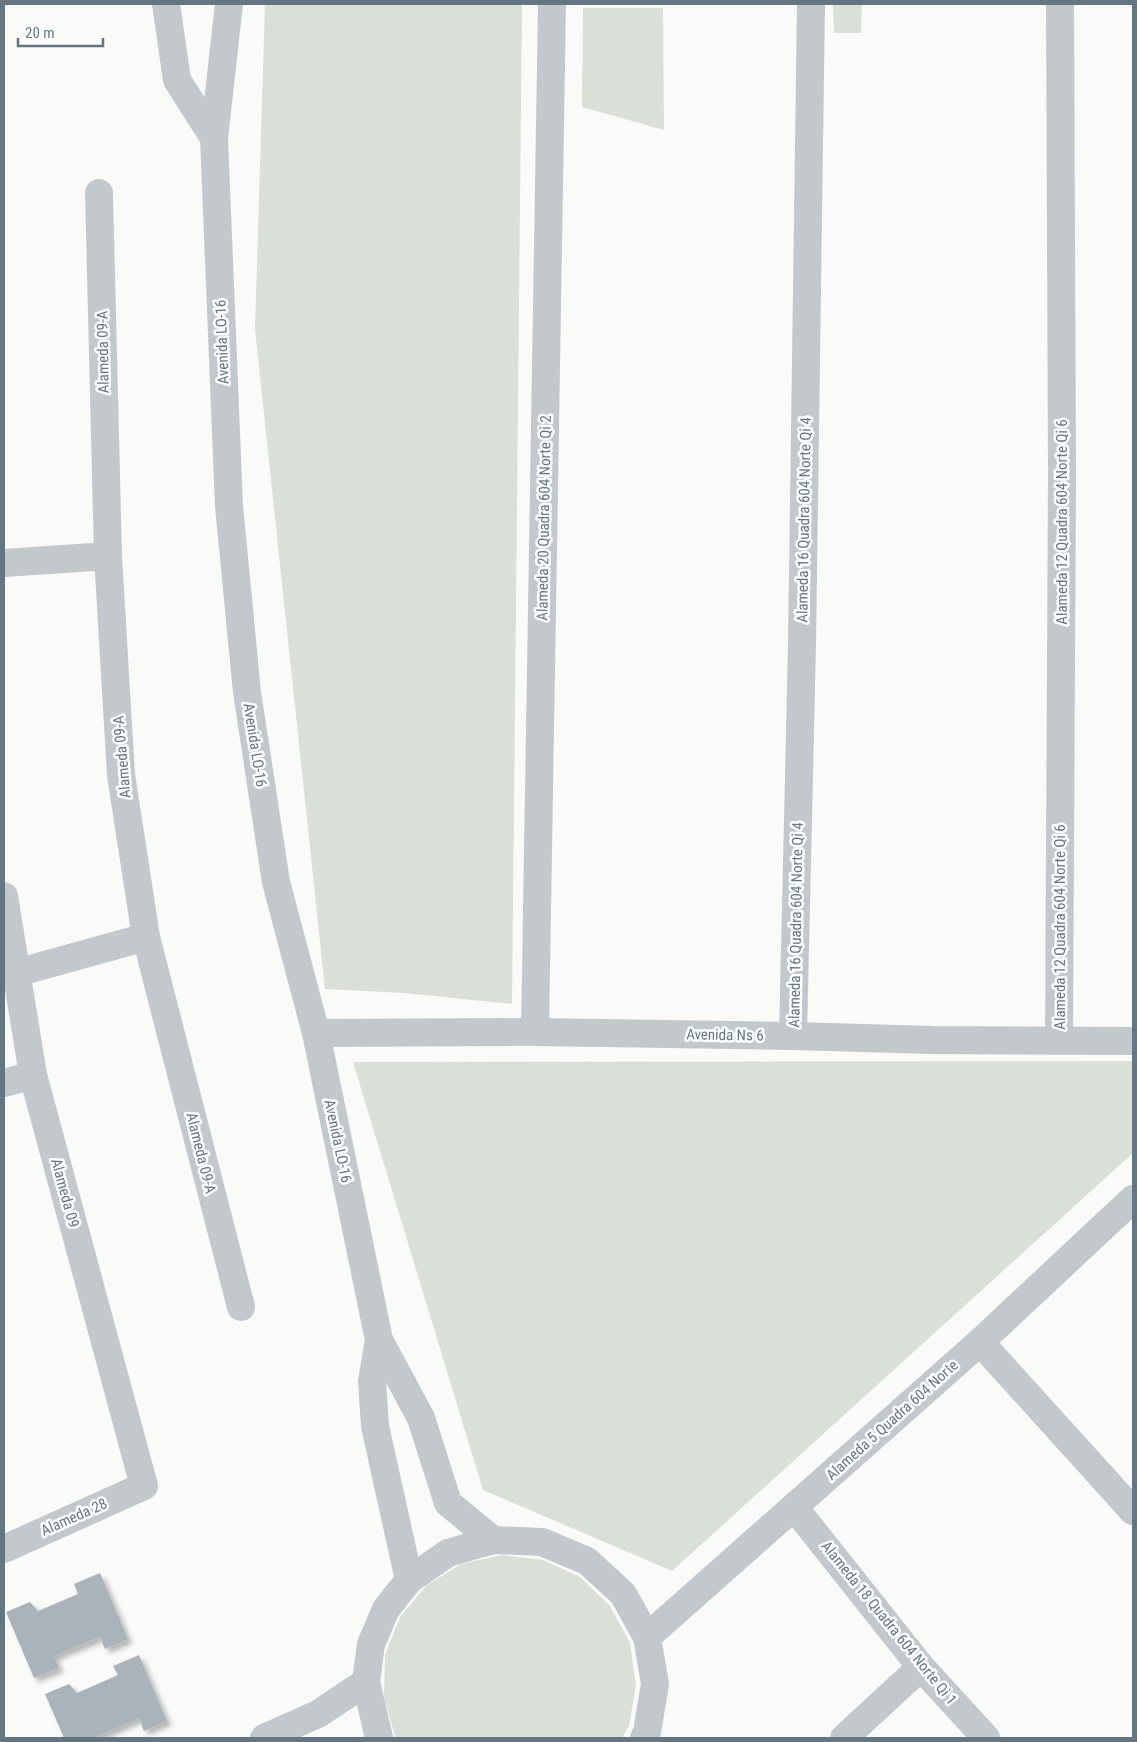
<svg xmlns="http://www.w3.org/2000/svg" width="1137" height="1742" viewBox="0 0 1137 1742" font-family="'Roboto Condensed',sans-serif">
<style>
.green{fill:#dadfd7}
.building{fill:#aab3b9;filter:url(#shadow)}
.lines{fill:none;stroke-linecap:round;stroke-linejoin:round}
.minor{stroke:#c3c8cc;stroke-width:28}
.labels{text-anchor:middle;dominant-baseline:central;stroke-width:5;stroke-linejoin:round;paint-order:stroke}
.street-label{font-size:15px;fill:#657683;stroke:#fff}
</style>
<defs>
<filter id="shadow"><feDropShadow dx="4.5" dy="4.5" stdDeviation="2.5" flood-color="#0004"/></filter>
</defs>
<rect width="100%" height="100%" fill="#fafaf8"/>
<g class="green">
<polygon points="265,4 522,4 512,1004 404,993 325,989 255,329"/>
<polygon points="833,4 862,4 861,33 834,33"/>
<polygon points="583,8 663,8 664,130 582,107"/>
<polygon points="1133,1061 1133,1153 672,1571 483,1490 353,1062"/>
<polygon points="502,1555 543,1560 580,1577 610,1606 630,1643 636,1685 629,1726 622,1738 397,1738 395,1736 384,1697 385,1655 400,1617 426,1586 461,1564"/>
</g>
<g class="building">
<polygon points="100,1573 128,1639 105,1649 100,1637 54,1656 59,1668 34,1678 6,1612 30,1602 38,1611 78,1594 74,1584"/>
<polygon points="139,1655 167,1721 144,1731 139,1718 93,1738 64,1738 45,1694 69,1684 77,1693 118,1675 113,1666"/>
</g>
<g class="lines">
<g class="minor">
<polyline points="166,4 177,80 214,138"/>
<polyline points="229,4 214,138 229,506 247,692 276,882 316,1033 379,1340 421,1418 448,1503 493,1540"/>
<polyline points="99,193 108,556 121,775 146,937 241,1307"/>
<polyline points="4,563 108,556"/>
<polyline points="4,896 33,1075 144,1486 4,1549"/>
<polyline points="16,973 146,937"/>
<polyline points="535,1032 552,4"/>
<polyline points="316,1033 535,1032 793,1036 932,1040 1133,1041"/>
<polyline points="793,1036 802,645 811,4"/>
<polyline points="1059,1040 1062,473 1060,4"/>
<polyline points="4,1083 33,1075"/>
<polyline points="379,1340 372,1381 375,1426 409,1580"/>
<polyline points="980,1342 1133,1511"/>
<polyline points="794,1507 921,1667 986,1738"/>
<polyline points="647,1637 980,1342 1133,1199"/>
<polyline points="264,1738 318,1714 366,1682"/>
<polyline points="379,1738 366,1682 371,1644 386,1609 409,1580 448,1553 493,1540 542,1542 587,1561 623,1594 647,1637 655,1684 647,1732 644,1738"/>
<polyline points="844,1738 921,1667"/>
</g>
</g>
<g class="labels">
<g class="street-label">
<text transform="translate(222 342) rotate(-92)">Avenida LO-16</text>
<text transform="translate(103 352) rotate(-91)">Alameda 09-A</text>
<text transform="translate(544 518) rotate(-89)">Alameda 20 Quadra 604 Norte Qi 2</text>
<text transform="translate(804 520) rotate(-89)">Alameda 16 Quadra 604 Norte Qi 4</text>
<text transform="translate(1062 522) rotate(-90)">Alameda 12 Quadra 604 Norte Qi 6</text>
<text transform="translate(255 745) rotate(81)">Avenida LO-16</text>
<text transform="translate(122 757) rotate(-95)">Alameda 09-A</text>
<text transform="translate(796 925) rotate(-89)">Alameda 16 Quadra 604 Norte Qi 4</text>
<text transform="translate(1060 927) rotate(-90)">Alameda 12 Quadra 604 Norte Qi 6</text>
<text transform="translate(725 1035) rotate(1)">Avenida Ns 6</text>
<text transform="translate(338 1141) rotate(78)">Avenida LO-16</text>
<text transform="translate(201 1153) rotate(76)">Alameda 09-A</text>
<text transform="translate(65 1193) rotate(75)">Alameda 09</text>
<text transform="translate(892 1420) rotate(-42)">Alameda 5 Quadra 604 Norte</text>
<text transform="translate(74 1517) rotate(-24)">Alameda 28</text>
<text transform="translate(889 1623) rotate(51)">Alameda 18 Quadra 604 Norte Qi 1</text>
</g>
</g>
<rect width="1137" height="1742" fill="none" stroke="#657683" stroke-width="10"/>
<path d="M18 38v8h85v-8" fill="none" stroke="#657683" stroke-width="2.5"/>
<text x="25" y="38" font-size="15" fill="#657683" stroke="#ffffff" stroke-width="4" paint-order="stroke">20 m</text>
</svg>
